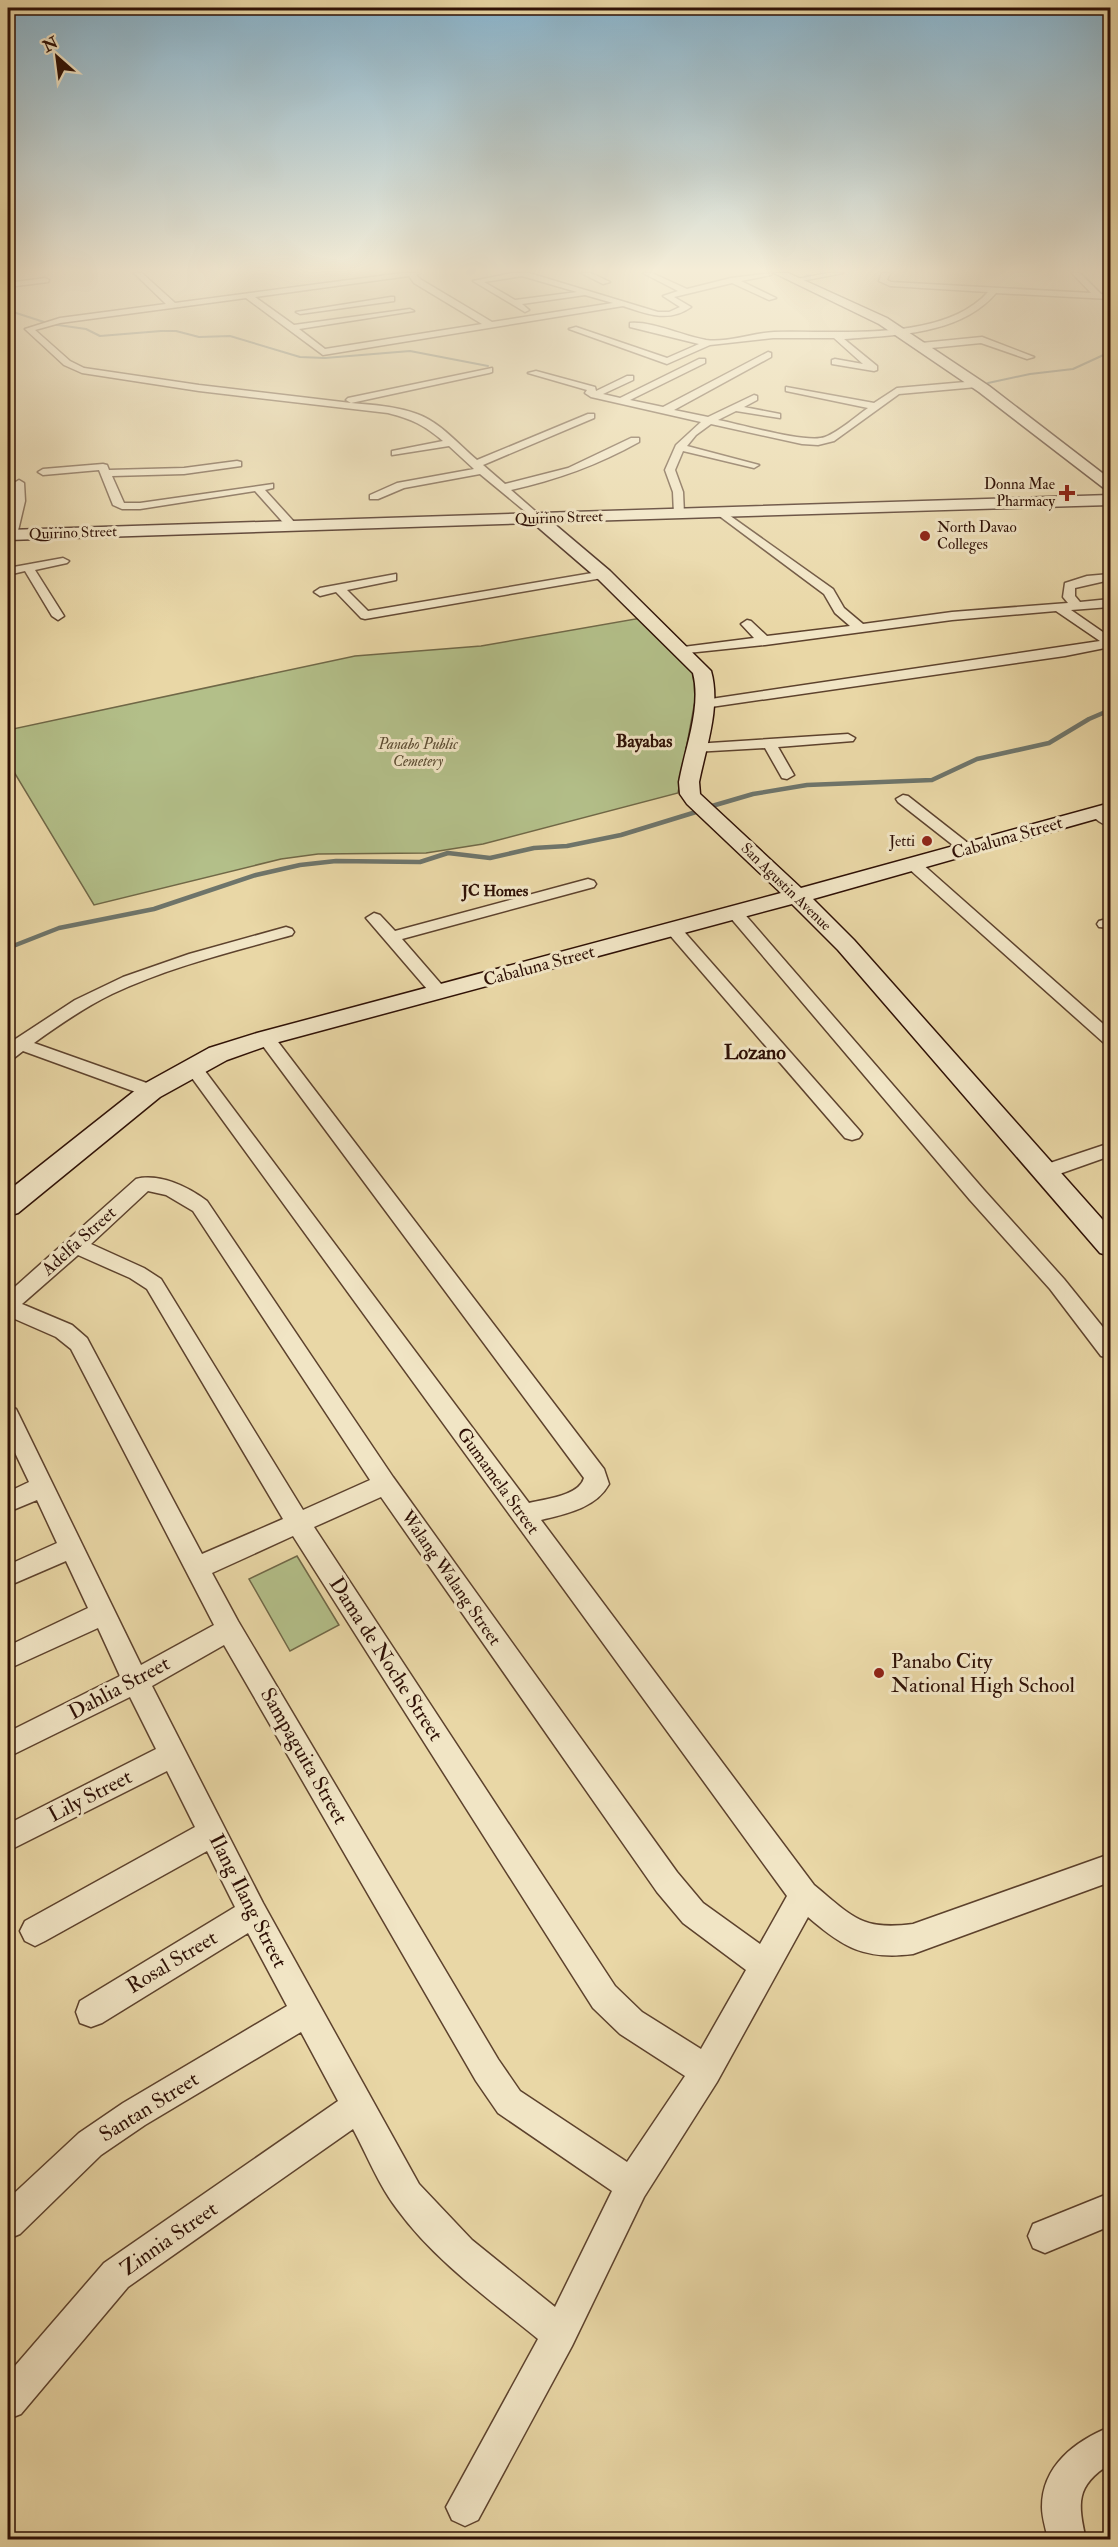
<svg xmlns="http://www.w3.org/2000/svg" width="1118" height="2547" viewBox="0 0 1118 2547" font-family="'IM FELL Double Pica',serif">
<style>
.green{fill:#b3bf89;stroke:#706847;stroke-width:1.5}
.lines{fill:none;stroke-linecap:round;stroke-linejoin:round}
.stream-far1{stroke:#6e756b;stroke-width:2}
.stream{stroke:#6e756b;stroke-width:4.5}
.street-casing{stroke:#5d422d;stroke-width:3}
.secondary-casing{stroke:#2e1005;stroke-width:3}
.street{fill:#f1e5c5;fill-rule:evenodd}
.secondary{fill:#f1e5c5;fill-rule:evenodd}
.poi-dot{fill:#8f2418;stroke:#f1e5c5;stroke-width:2}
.labels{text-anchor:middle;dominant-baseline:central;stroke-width:6;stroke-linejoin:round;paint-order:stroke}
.far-poi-label{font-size:15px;fill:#2e1005;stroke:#f1e5c5;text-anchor:end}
.far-street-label{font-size:15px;fill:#2e1005;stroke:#f1e5c5}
.far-park-label{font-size:15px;font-style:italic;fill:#5d4d33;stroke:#f1e5c5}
.far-neighbourhood-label{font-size:16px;font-weight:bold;fill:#2e1005;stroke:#f1e5c5}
.far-quarter-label{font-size:18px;font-weight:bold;fill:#2e1005;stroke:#f1e5c5}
.street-label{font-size:18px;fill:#2e1005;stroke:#f1e5c5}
.neighbourhood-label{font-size:20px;font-weight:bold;fill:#2e1005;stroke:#f1e5c5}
.near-street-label{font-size:21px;fill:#2e1005;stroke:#f1e5c5}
.near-poi-label{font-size:21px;fill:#2e1005;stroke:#f1e5c5;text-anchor:start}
</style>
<rect width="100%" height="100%" fill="#e9d7a6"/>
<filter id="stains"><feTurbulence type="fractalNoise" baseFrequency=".00333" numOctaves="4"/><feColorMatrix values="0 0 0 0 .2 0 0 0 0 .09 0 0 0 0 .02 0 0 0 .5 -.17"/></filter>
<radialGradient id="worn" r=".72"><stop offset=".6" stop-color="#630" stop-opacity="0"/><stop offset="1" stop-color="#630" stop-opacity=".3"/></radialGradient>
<g class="green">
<polygon points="641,618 695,675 697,690 678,793 483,844 426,853 318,854 281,859 94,905 8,762 8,730 355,656 481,646"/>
<polygon points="297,1556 339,1625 290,1651 249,1579"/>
</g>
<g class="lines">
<g class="stream-far1">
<polyline points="10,311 44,322"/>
<polyline points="51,324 86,329 100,336 161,331 176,331 199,337 230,336 300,357 325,358 410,351 488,366"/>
<polyline points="988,383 1030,374 1073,369 1110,352"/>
</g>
<g class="stream">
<polyline points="712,806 753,794 807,785 932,780 977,759 1049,743 1089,719 1110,710"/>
<polyline points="8,948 59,928 154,909 256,875 300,865 336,861 420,862 448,853 490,858 534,848 567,846 621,835 696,812"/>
</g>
<defs>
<g id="street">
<path d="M 134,273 L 142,273 L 175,303 L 402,273 L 420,273 L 416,275 L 420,279 L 492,322 L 613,303 L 585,295 L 522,304 L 529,310 L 525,312 L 473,281 L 512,273 L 529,273 L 658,312 L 669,312 L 680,307 L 663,296 L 678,291 L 643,273 L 652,273 L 687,289 L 731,278 L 772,273 L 771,275 L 741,281 L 776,298 L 769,300 L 732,283 L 674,297 L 691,307 C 669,323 647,314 623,306 L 323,355 L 246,298 L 60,323 L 35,330 L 70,361 L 84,368 L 199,385 L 351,403 L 346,400 L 348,398 L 492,368 L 492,372 L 489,373 L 351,403 C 372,405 396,406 417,414 C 440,422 459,445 477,460 L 588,414 L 594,414 L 594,418 L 483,465 L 505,484 L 568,468 L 631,438 L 639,438 L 639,442 C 598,465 556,480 511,490 L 542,517 L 542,521 L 538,522 L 480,474 L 404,488 L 378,499 L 370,499 L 370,495 L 397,483 L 474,469 L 449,446 L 392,455 L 392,451 L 443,441 C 424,425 412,419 388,413 L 199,391 L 82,373 L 64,365 L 25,329 L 60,318 L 166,304 ZM 409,276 L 414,283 L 482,324 L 325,349 L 299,329 L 414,311 L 410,309 L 294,325 L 255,297 ZM 522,276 L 577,292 L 515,300 L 484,282 Z"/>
<polygon points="581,273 591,273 610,282 603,284"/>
<polygon points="828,273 843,273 796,282 792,280"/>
<path d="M 882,273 L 890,273 L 887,280 L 891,282 L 1091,293 L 1072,273 L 1080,273 L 1101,294 L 1110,295 L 1110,299 L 996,293 C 960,335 896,335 844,339 L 877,366 L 877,370 L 874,371 L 832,364 L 832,360 L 835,359 L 863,364 L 834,338 L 773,338 L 710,345 L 667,364 L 569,329 L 576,327 L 667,358 L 699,344 L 630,327 L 630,323 C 652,321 683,336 706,340 C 727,343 752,333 774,332 C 836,330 943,343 988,292 L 890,286 L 879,281 Z"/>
<polygon points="45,278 49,280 48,282 8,287 8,283"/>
<polygon points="391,297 394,297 394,301 300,314 296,312"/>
<polygon points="982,337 1034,357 1027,359 981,343 921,349 917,346 921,343"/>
<path d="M 768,352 L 771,353 L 771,357 L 674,410 L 708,417 L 754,395 L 757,396 L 757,400 L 744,407 L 780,414 L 780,418 L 736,411 L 718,420 C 740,424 807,444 825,437 C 840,431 855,417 868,408 L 786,391 L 786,387 L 874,403 L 897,388 L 977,381 L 982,384 L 977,387 L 899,394 L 834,441 L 818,445 L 802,444 L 711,424 L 696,435 L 687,446 L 759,465 L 754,468 L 683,451 L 675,470 L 683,492 L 684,514 L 679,517 L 674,514 L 673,492 L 665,470 L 676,445 L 701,422 L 591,397 L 585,393 L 587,390 L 528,373 L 536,371 L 595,387 L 596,391 L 627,376 L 633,376 L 633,380 L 603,394 L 620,398 L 699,359 L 705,359 L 705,363 L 630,400 L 663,407 Z"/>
<polygon points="237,461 241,462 241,466 184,474 112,476 124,503 140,503 273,484 273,488 265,490 296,524 296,528 288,528 255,491 140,509 122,509 113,505 99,470 43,475 38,472 43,469 103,464 107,465 109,470 184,468"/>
<path d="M 19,480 L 24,483 L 25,501 L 17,535 L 11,538 L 8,538 C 8,519 15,502 14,483 Z"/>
<polygon points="722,510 833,589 844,608 863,624 952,612 1068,603 1063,597 1065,583 1087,576 1110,574 1110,580 1075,588 1075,596 1080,602 1110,599 1110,607 1071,610 1110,637 1110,647 1065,656 704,708 699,707 697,704 699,701 704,700 1100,641 1056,611 952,620 765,645 678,654 677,651 683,647 754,638 741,624 747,620 751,621 767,636 850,626 835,613 824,594 718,515 717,513"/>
<polygon points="63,558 69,561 67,563 35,570 64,616 58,620 52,616 25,571 8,575 8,568"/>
<polygon points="604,571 608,573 608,577 365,619 361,618 336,592 320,596 314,592 320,588 396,574 396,580 347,590 368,611"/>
<polygon points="848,734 855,738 853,741 778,747 794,775 787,779 782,778 765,748 694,752 687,748 694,744"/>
<polygon points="903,795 908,796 973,847 976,850 973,853 963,853 898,802 896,799"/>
<path d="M 1097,808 L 1110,815 L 1110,826 C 1103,825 1094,819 1090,812 Z"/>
<polygon points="914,860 920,862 1110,1030 1110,1044 1104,1043 908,868 906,865"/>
<polygon points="588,879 594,881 596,884 594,887 402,939 448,992 445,996 433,996 366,918 374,913 380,915 395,931"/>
<polygon points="735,908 741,910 984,1190 1064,1279 1110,1336 1110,1358 1101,1356 1050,1289 970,1200 729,916 727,913"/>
<polygon points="1110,918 1110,928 1099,927 1097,924 1099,921"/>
<polygon points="674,925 680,927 859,1130 862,1134 859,1138 852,1140 845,1138 668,933 666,930"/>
<path d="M 286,927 L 292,929 L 294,932 L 292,935 C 231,952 169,967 112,994 C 85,1007 59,1025 34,1043 L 158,1087 L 160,1091 L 158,1095 L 144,1095 L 23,1051 L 14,1058 L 8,1059 L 8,1046 L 14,1040 L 75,1000 L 123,977 L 189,954 Z"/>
<path d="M 266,1033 L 272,1034 L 604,1469 L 609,1484 C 596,1508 566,1514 541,1520 L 814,1885 C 852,1916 861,1931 913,1924 L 1110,1854 L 1110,1882 L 913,1954 C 865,1960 844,1948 808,1917 L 717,2082 L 644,2197 L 572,2346 L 478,2520 L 465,2526 L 452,2520 L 446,2507 L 538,2339 C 489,2299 435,2261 397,2209 C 379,2186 367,2155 353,2129 L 128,2287 L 21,2414 L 8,2419 L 8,2374 L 104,2263 L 338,2101 L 301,2032 L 145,2125 L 101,2155 L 20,2234 L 8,2239 L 8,2199 L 79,2133 L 123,2103 L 287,2006 L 248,1933 L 102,2023 L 91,2027 L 80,2023 L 76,2012 L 80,2001 L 235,1907 L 207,1851 L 45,1941 L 35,1946 L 25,1941 L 20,1931 L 25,1921 L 195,1827 L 167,1771 L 8,1851 L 8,1824 L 156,1749 L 130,1697 L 8,1757 L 8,1732 L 120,1676 L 98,1628 L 8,1669 L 8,1646 L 88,1608 L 66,1561 L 8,1586 L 8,1565 L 57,1543 L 37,1500 L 8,1512 L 8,1492 L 29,1482 L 8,1438 L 8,1406 L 16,1409 L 19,1415 L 141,1665 L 214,1625 L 71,1349 L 56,1337 L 8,1316 L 8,1293 L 136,1179 C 160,1173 188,1187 207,1201 L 393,1477 L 677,1872 L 703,1903 L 760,1944 L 787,1896 L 184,1067 L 187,1063 L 199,1063 L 529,1503 C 545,1499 579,1496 584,1478 L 260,1042 L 257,1038 L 260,1034 ZM 148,1191 L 166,1195 L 193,1211 L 370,1480 L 303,1510 L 161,1279 L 144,1268 L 91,1244 ZM 78,1255 L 130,1278 L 147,1289 L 283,1519 L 202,1554 L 87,1338 L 72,1325 L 22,1304 ZM 381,1497 L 657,1892 L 683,1923 L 746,1970 L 701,2049 L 642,2012 L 615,1986 L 314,1527 ZM 293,1536 L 593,2008 L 620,2034 L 685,2076 L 627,2162 L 520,2091 L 498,2059 L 238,1621 L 212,1573 ZM 224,1645 L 476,2081 L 498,2113 L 612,2191 L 555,2307 L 472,2240 L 419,2184 L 263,1903 L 152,1686 Z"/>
<polygon points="1110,1143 1110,1156 1045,1179 1038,1177 1035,1172 1038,1167"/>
<polygon points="1110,2193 1110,2226 1045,2253 1033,2248 1028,2236 1033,2224"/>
<path d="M 1110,2427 L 1110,2464 C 1075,2486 1078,2503 1086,2540 L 1048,2540 C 1046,2529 1042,2518 1042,2507 C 1042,2466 1075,2441 1110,2427 Z"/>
</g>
<g id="secondary">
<polygon points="774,273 788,273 887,318 989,386 1110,479 1110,490 1105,489 979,392 879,324"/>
<path d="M 1110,495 L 1110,505 L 552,522 L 610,571 L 711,671 C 721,706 706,747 699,782 L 700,794 L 801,888 L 1110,803 L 1110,815 L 813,899 L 854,940 L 1110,1228 L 1110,1256 L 1100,1253 L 838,950 L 792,904 L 275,1043 L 227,1060 L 160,1097 L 18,1213 L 8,1216 L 8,1191 L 142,1085 L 209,1048 L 257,1033 L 781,893 L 687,804 L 680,794 L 679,782 C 685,748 702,707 693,673 L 598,579 L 533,523 L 8,540 L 8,530 Z"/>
</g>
</defs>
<use href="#street" class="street-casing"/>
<use href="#secondary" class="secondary-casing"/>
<use href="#street" class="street"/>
<use href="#secondary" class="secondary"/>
</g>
<linearGradient id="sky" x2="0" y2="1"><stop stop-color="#88b6d1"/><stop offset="0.43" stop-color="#f5edd7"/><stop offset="1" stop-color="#f5edd7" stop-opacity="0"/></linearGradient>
<rect width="1118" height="629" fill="url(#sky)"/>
<g class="poi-dot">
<path d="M1064 484h6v6h6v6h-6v6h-6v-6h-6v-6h6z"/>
<circle cx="925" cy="536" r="6"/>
<circle cx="927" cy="841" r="6"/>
<circle cx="879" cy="1673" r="6"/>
</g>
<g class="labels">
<g class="far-poi-label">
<text x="1055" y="484">Donna Mae<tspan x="1055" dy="17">Pharmacy</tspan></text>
<text x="937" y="527" text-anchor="start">North Davao<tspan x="937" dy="17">Colleges</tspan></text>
<text x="915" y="841">Jetti</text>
</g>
<g class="far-street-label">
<text transform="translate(559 518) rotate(-2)">Quirino Street</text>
<text transform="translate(73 533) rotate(-2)">Quirino Street</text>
<text transform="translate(786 887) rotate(44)">San Agustin Avenue</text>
</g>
<g class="far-park-label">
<text x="418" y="744">Panabo Public<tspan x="418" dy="17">Cemetery</tspan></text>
</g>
<g class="far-neighbourhood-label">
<text x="495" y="891">JC Homes</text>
</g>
<g class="far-quarter-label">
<text x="644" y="741">Bayabas</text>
</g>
<g class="street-label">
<text transform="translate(1007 838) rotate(-16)">Cabaluna Street</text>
<text transform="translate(539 966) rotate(-15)">Cabaluna Street</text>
<text transform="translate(79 1241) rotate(-42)">Adelfa Street</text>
<text transform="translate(498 1481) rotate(54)">Gumamela Street</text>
<text transform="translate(451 1578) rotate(55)">Walang Walang Street</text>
</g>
<g class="neighbourhood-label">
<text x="755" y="1052">Lozano</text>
</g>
<g class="near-street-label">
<text transform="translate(386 1659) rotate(57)">Dama de Noche Street</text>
<text transform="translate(119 1688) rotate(-28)">Dahlia Street</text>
<text transform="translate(304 1756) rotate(60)">Sampaguita Street</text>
<text transform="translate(90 1796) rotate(-27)">Lily Street</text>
<text transform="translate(248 1901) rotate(63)">Ilang Ilang Street</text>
<text transform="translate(172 1962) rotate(-31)">Rosal Street</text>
<text transform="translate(149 2107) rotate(-32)">Santan Street</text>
<text transform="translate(169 2239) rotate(-35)">Zinnia Street</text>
</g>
<g class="near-poi-label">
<text x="891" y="1661">Panabo City<tspan x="891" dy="24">National High School</tspan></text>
</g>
</g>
<rect width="1118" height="2547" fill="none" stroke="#e9d7a6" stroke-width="30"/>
<rect x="9" y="9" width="1100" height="2529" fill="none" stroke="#2e1005" stroke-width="3"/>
<rect x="15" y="15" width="1088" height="2517" fill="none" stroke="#2e1005" stroke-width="1.5"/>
<g transform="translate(57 57) rotate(332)" stroke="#f1e5c5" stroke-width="4.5" paint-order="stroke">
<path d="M0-4.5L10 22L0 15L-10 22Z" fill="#2e1005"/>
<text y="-9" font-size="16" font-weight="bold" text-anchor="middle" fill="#2e1005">N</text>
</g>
<rect width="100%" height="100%" filter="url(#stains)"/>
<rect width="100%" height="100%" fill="url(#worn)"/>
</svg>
